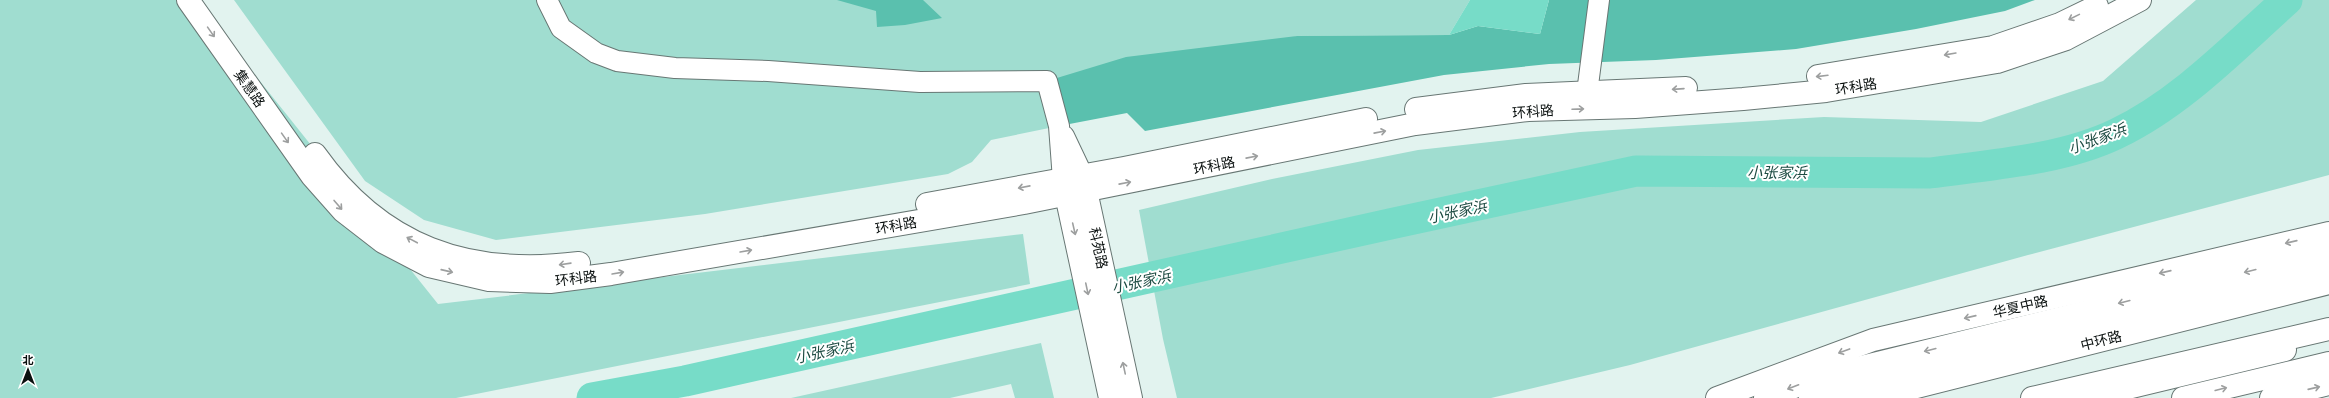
<svg xmlns="http://www.w3.org/2000/svg" width="2329" height="398" viewBox="0 0 2329 398" font-family="Lato,'Noto Sans SC',sans-serif">
<style>
.green{fill:#a0ddd0}
.forest{fill:#5ac0ae}
.water{fill:#77dcc8}
.lines{fill:none;stroke-linecap:round;stroke-linejoin:round}
.river{stroke:#77dcc8;stroke-width:31}
.minor-casing{stroke:#687774;stroke-width:22}
.tertiary-casing{stroke:#687774;stroke-width:24}
.primary-casing{stroke:#687774;stroke-width:24}
.trunk-casing{stroke:#687774;stroke-width:24}
.minor{stroke:#fff;stroke-width:20}
.tertiary{stroke:#fff;stroke-width:22}
.primary{stroke:#fff;stroke-width:22}
.trunk{stroke:#fff;stroke-width:22}
.oneway{stroke:#9d9f9f}
.labels{text-anchor:middle;dominant-baseline:central;stroke-width:4;stroke-linejoin:round;paint-order:stroke}
.street-label{font-size:14px;fill:#0a100f;stroke:#fff}
.water-label{font-size:15px;font-style:italic;fill:#1d4b42;stroke:#fff}
</style>
<rect width="100%" height="100%" fill="#e2f3ef"/>
<g class="green">
<polygon points="0,0 195,0 438,304 1023,234 1030,284 456,398 0,398"/>
<polygon points="234,0 1470,0 1449,35 1297,36 1059,126 991,140 972,162 948,174 705,214 496,240 424,220 365,181"/>
<polygon points="2196,0 2329,0 2329,175 2028,255 1630,365 1491,398 1177,398 1163,339 1139,210 1272,179 1418,150 1580,132 1824,117 1981,122 2103,81"/>
<polygon points="1041,343 1054,398 1015,398 1011,384 950,398 791,398"/>
</g>
<g class="forest">
<polygon points="837,0 923,0 942,18 905,25 877,27 876,11"/>
<polygon points="1549,0 2035,0 2005,11 1916,29 1796,49 1656,60 1549,64 1444,75 1145,131 1127,113 1059,126 1047,81 1126,57 1297,36 1449,35 1478,26 1540,34"/>
</g>
<polygon class="water" points="1470,0 1549,0 1540,34 1478,26 1449,35"/>
<g class="lines">
<path class="river" d="M 592,398 L 685,381 L 1390,224 L 1636,171 L 1930,173 C 1989,165 2062,160 2116,134 C 2181,103 2233,48 2287,0"/>
<defs>
<g id="minor">
<polyline points="547,0 561,28 596,53 617,61 675,68 768,71 920,82 1047,81 1059,126 1063,180"/>
<polyline points="1587,93 1599,0"/>
<polyline points="1064,136 1083,176"/>
</g>
<g id="tertiary">
<polyline points="188,0 312,176 343,211 383,242 429,266 489,280 550,282 611,274 1024,203 1415,124 1528,110 1635,107 1743,99 1826,91 1997,62 2066,39 2140,0"/>
<polyline points="1818,76 1993,47 2060,24 2097,6"/>
<polyline points="1416,109 1526,95 1686,88"/>
<path d="M 315,154 C 381,247 468,277 579,263"/>
<polyline points="1083,177 1131,398"/>
<polyline points="1063,181 1110,398"/>
<polyline points="927,204 1124,168 1366,119"/>
</g>
<g id="primary">
<polyline points="1717,398 1873,340 2329,233"/>
<polyline points="1810,398 1857,388 2329,270"/>
<polyline points="2086,398 2285,350"/>
<polyline points="2271,398 2329,384"/>
</g>
<g id="trunk">
<polyline points="1765,398 1821,377 2329,252"/>
<polyline points="1873,398 2329,283"/>
<polyline points="2032,398 2329,329"/>
<polyline points="2183,398 2329,363"/>
</g>
</defs>
<use href="#minor" class="minor-casing"/>
<use href="#tertiary" class="tertiary-casing"/>
<use href="#primary" class="primary-casing"/>
<use href="#trunk" class="trunk-casing"/>
<use href="#minor" class="minor"/>
<use href="#tertiary" class="tertiary"/>
<use href="#primary" class="primary"/>
<use href="#trunk" class="trunk"/>
</g>
<defs><path id="oneway-shaft" d="M-6 0H5M1.5-3L5.5 0L1.5 3" fill="none" stroke-width="1.6" stroke-linecap="round" stroke-linejoin="round"/></defs>
<g class="oneway">
<use href="#oneway-shaft" transform="translate(2074 17) rotate(154)"/>
<use href="#oneway-shaft" transform="translate(211 32) rotate(55)"/>
<use href="#oneway-shaft" transform="translate(1950 54) rotate(170)"/>
<use href="#oneway-shaft" transform="translate(1822 76) rotate(173)"/>
<use href="#oneway-shaft" transform="translate(1678 89) rotate(176)"/>
<use href="#oneway-shaft" transform="translate(1578 109) rotate(-2)"/>
<use href="#oneway-shaft" transform="translate(1380 132) rotate(-11)"/>
<use href="#oneway-shaft" transform="translate(285 138) rotate(55)"/>
<use href="#oneway-shaft" transform="translate(1252 157) rotate(-11)"/>
<use href="#oneway-shaft" transform="translate(1125 183) rotate(-11)"/>
<use href="#oneway-shaft" transform="translate(1024 187) rotate(169)"/>
<use href="#oneway-shaft" transform="translate(338 205) rotate(49)"/>
<use href="#oneway-shaft" transform="translate(1074 229) rotate(77)"/>
<use href="#oneway-shaft" transform="translate(412 240) rotate(-152)"/>
<use href="#oneway-shaft" transform="translate(2291 242) rotate(167)"/>
<use href="#oneway-shaft" transform="translate(746 251) rotate(-10)"/>
<use href="#oneway-shaft" transform="translate(565 264) rotate(172)"/>
<use href="#oneway-shaft" transform="translate(447 271) rotate(13)"/>
<use href="#oneway-shaft" transform="translate(2250 271) rotate(166)"/>
<use href="#oneway-shaft" transform="translate(2165 272) rotate(167)"/>
<use href="#oneway-shaft" transform="translate(618 273) rotate(-10)"/>
<use href="#oneway-shaft" transform="translate(1087 289) rotate(78)"/>
<use href="#oneway-shaft" transform="translate(2124 302) rotate(166)"/>
<use href="#oneway-shaft" transform="translate(1970 317) rotate(167)"/>
<use href="#oneway-shaft" transform="translate(1930 350) rotate(166)"/>
<use href="#oneway-shaft" transform="translate(1844 351) rotate(160)"/>
<use href="#oneway-shaft" transform="translate(1124 368) rotate(-102)"/>
<use href="#oneway-shaft" transform="translate(1793 387) rotate(159)"/>
<use href="#oneway-shaft" transform="translate(2314 388) rotate(-13)"/>
<use href="#oneway-shaft" transform="translate(2221 389) rotate(-14)"/>
</g>
<g class="labels">
<g class="street-label">
<text transform="translate(1856 86) rotate(-9)">环科路</text>
<text transform="translate(250 88) rotate(55)">集慧路</text>
<text transform="translate(1533 111) rotate(-4)">环科路</text>
<text transform="translate(1214 165) rotate(-11)">环科路</text>
<text transform="translate(896 225) rotate(-10)">环科路</text>
<text transform="translate(1099 248) rotate(78)">科苑路</text>
<text transform="translate(576 278) rotate(-7)">环科路</text>
<text transform="translate(2020 306) rotate(-13)">华夏中路</text>
<text transform="translate(2101 340) rotate(-14)">中环路</text>
</g>
<g class="water-label">
<text transform="translate(2097 138) rotate(-20)">小张家浜</text>
<text x="1777" y="172">小张家浜</text>
<text transform="translate(1457 211) rotate(-12)">小张家浜</text>
<text transform="translate(1141 281) rotate(-12)">小张家浜</text>
<text transform="translate(824 351) rotate(-12)">小张家浜</text>
</g>
</g>
<g transform="translate(28 370)" stroke="#ffffff" stroke-width="3" paint-order="stroke">
<path d="M0-3L7 15L0 10L-7 15Z" fill="#0a100f"/>
<text y="-6" font-size="11" font-weight="bold" text-anchor="middle" fill="#0a100f">北</text>
</g>
</svg>
